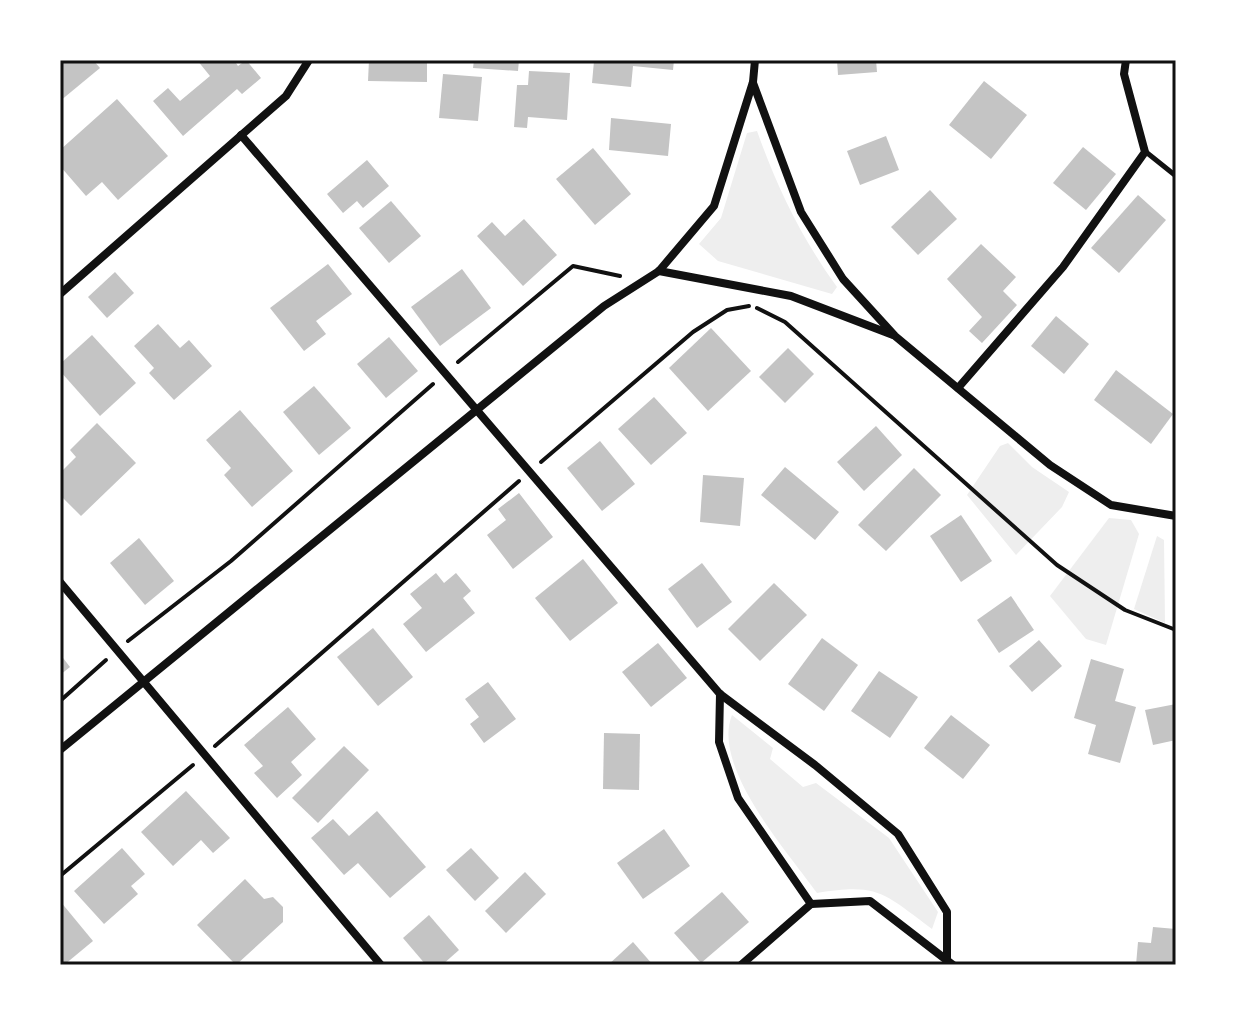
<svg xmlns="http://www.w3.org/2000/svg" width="1236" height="1025" viewBox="0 0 1236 1025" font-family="'Golos Text',sans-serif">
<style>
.green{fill:#eee}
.building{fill:#c4c4c4}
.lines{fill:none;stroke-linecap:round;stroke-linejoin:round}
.path{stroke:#111;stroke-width:4}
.service{stroke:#111;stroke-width:5}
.minor{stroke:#111;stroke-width:8}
.neatline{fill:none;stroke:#111;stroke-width:3}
</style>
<rect width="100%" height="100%" fill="#fff"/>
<g class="green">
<path d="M 757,131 C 777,187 802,239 837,287 L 832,294 L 718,261 L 699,244 L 721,218 L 747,133 Z"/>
<polygon points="1008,443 1032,467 1069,492 1062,507 1016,555 967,495 1000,446"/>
<polygon points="1109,518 1131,520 1139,534 1106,645 1086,639 1050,596"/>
<polygon points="1157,536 1164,540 1165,623 1134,609"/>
<path d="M 732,715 L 773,748 L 770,759 L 803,787 L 816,783 L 889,838 L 938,912 L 932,929 C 883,893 879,883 817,893 C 788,852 711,767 732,715 Z"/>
</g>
<g class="building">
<polygon points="60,60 93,60 100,68 60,101"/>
<polygon points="197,60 234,60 238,66 246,60 261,78 242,94 237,89 183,136 153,101 168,88 180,101 210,76"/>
<polygon points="369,60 427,62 427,82 368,81"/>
<polygon points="474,60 519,60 518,71 473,68"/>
<polygon points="614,60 674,60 673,70 633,66 631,87 592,83 594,61 613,63"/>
<polygon points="837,60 876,60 877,72 838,75"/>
<polygon points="529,71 570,73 567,120 528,117 527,128 514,127 517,85 528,85"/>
<polygon points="443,74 482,77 478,121 439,118"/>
<polygon points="984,81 1027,115 991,159 949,125"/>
<polygon points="117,99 168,156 118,200 102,182 86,196 60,166 60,150"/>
<polygon points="611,118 671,124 668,156 609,150"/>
<polygon points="886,136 899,170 860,185 847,151"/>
<polygon points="1083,147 1116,174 1086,210 1053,183"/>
<polygon points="593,148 631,194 595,225 556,179"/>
<polygon points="367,160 389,186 363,208 357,201 343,213 327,194"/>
<polygon points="930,190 957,219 918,255 891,227"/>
<polygon points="1138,195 1166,220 1119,273 1091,248"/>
<polygon points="391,201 421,236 389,263 359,228"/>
<polygon points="524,219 557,255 523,286 477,236 492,222 505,236"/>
<polygon points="981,244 1016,277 1003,291 1017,305 982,343 969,331 982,317 947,279"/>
<polygon points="328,264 352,294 316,321 326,334 304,351 270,308"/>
<polygon points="462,269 491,308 440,346 411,307"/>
<polygon points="115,272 134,293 107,318 88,297"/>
<polygon points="1056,316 1089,344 1064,374 1031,346"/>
<polygon points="158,324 180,348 189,340 212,366 174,400 149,373 154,368 134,346"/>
<polygon points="711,328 751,371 708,411 669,368"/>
<polygon points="92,335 136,383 100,416 60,371 60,364"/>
<polygon points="389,337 418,371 386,398 357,364"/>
<polygon points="788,348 814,374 785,403 759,377"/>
<polygon points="1116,370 1173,414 1151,444 1094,400"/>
<polygon points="314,386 351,428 319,455 283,412"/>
<polygon points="654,397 687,433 651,465 618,429"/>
<polygon points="240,410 293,471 252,507 224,475 231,468 206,440"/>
<polygon points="97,423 136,463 81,516 60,495 60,473 76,457 70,450"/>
<polygon points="876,426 902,455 864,491 837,462"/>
<polygon points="600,441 635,484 602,511 567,468"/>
<polygon points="785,467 839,512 815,540 761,495"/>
<polygon points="914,468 941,495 886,551 858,525"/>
<polygon points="703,475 744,478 740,526 700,522"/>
<polygon points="519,493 553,537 513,569 487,535 506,520 498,509"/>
<polygon points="961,515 992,561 961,582 930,536"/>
<polygon points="139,538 174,581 145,605 110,563"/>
<polygon points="583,559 618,603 570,641 535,598"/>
<polygon points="702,563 732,602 697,628 668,589"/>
<polygon points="436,573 444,583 456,573 471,591 463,598 475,613 426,652 403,624 422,608 410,594"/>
<polygon points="774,583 807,615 760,661 728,629"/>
<polygon points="1011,596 1034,630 999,653 977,620"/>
<polygon points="373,628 413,677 378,706 337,657"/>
<polygon points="822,638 858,665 824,711 788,684"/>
<polygon points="1039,640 1062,666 1032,692 1009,666"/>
<polygon points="658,643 687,678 651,707 622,672"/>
<polygon points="60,654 70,667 60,675"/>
<polygon points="1091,659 1124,669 1115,701 1136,707 1120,763 1088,754 1096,725 1074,718"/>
<polygon points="879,671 918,697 890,738 851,711"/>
<polygon points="488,682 516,719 484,743 470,724 479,717 465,699"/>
<polygon points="1176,704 1176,740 1153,745 1145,710"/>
<polygon points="288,707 316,739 291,762 302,775 277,798 254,773 263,766 244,745"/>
<polygon points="951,715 990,745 963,779 924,748"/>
<polygon points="604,733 640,734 639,790 603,789"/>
<polygon points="344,746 369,770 318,823 292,798"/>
<polygon points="186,791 230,838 213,853 201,840 173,866 141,832"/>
<polygon points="377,811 426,867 390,898 358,863 344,875 311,838 333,819 349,836"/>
<polygon points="664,829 690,866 643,899 617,863"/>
<polygon points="122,848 145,874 131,886 138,894 104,924 74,891"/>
<polygon points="471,848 499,878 475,901 446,870"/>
<polygon points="525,872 546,894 506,933 485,911"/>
<polygon points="245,879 264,899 273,897 283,907 283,922 236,965 197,925"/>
<polygon points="722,892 749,922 701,963 674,933"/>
<polygon points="60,901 93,941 64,965 60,965"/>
<polygon points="429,915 459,950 442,965 426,965 403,938"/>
<polygon points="1153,927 1176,929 1176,965 1136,965 1138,942 1151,943"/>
<polygon points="633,942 653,965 608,965"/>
</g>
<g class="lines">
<g class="path">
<polyline points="757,308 785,322 1057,565 1125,610 1176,630"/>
<polyline points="458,362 573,266 620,276"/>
<polyline points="541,462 693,332 727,310 749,306"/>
<polyline points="128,641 231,561 433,384"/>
<polyline points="60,701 106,660"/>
<polyline points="215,746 519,481"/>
<polyline points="60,876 193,765"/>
</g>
<polyline class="service" points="1146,152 1176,176"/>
<g class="minor">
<polyline points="753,83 801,212 843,279 895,336 1050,465 1111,505 1176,516"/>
<polyline points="241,135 720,694 815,765 898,834 947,912 947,958"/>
<polyline points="659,271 791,296 893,335"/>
<polyline points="60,294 286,96 309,60"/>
<polyline points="958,388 1063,267 1145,152 1124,74 1126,60"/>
<polyline points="60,582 381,965"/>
<polyline points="720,694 719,742 738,798 811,904"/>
<polyline points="60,750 604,306 659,271 714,206 753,82 755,60"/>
<polyline points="811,904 870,901 953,965"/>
<polyline points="741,965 811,904"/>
</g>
</g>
<rect width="1236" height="1025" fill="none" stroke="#ffffff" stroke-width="124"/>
<rect x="62" y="62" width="1112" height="901" class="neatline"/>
</svg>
